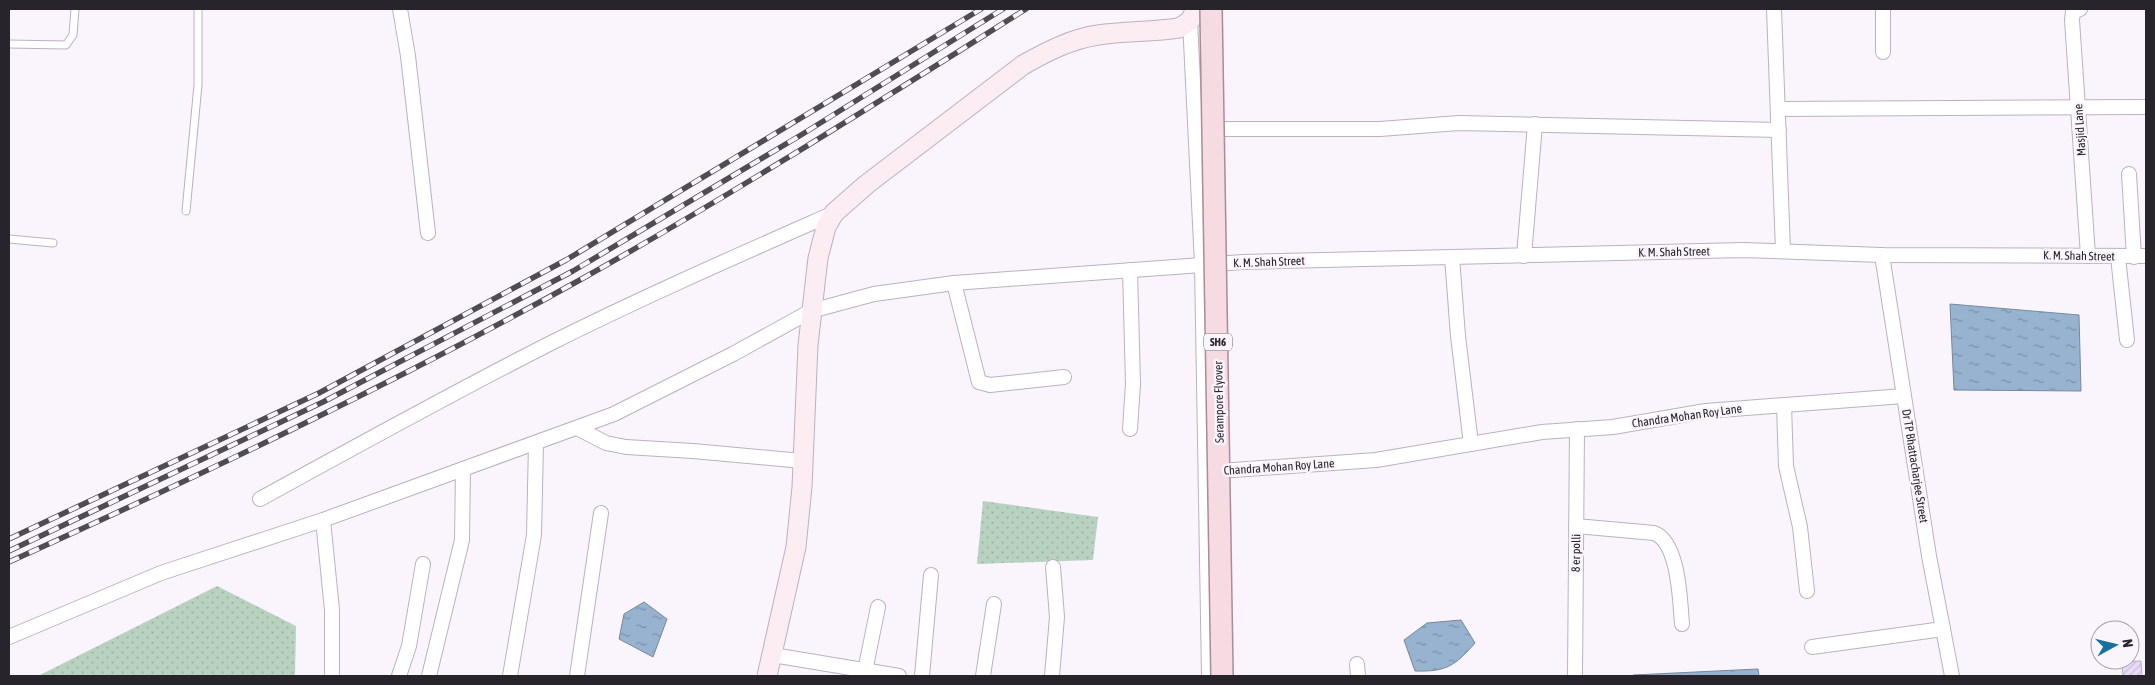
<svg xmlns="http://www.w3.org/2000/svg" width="2155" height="685" viewBox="0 0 2155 685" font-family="'Asap Condensed',sans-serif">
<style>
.grass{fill:url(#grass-dots)}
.water{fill:url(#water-ripples);stroke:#76889e}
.building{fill:url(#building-hatch);stroke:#b6afc2}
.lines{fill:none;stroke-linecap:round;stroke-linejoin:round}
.lane-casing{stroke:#bcb0c2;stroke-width:9}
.street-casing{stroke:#bcb0c2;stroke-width:16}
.secondary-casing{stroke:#bcb0c2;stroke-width:21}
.lane{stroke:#fff;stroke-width:7}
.street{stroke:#fff;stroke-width:14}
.secondary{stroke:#fbedf1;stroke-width:19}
.rail-casing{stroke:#504c53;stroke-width:5.5}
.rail{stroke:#faf5fc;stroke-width:4;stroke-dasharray:11;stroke-linecap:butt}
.primary-bridge-casing{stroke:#ab8b96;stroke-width:24;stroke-linecap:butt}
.primary-bridge{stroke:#f7dbe2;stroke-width:21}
.labels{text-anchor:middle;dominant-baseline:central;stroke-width:5;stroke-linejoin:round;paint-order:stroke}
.shield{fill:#faf5fc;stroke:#67636a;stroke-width:1}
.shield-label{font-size:11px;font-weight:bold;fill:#28242b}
.street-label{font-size:12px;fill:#28242b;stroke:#faf5fc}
</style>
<defs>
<pattern id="grass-dots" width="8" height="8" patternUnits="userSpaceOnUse" patternTransform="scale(1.25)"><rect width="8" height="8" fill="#b8d2bf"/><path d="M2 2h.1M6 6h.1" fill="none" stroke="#9eb4a4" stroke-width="1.8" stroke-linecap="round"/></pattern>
<pattern id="water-ripples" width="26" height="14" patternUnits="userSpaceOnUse" patternTransform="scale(1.25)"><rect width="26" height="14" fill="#97b3d0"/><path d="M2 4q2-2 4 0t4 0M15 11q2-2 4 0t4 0" fill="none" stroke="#7b91a9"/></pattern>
<pattern id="building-hatch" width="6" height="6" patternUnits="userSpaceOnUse" patternTransform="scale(1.25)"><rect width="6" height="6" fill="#e8dcfa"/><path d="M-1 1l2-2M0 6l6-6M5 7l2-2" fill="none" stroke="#c7bdd6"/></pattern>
</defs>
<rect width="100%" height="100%" fill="#faf5fc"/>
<g class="grass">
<polygon points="983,501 1098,517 1093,560 977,564"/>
<polygon points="217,586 296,626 295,676 38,676"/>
</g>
<g class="water">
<polygon points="1950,304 2079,315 2081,391 1954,390"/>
<polygon points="644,602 667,619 653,657 619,639 624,614"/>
<path d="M 1461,620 L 1475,643 C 1455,666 1446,672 1415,671 L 1404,640 L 1427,623 Z"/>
<polygon points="1758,669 1759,676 1632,676 1633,675"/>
</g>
<polygon class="building" points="2141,661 2142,676 2123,676 2122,662"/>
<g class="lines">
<defs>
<g id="lane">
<polyline points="9,44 66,45 73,35 75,9"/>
<polyline points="186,211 198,85 198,9"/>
<polyline points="9,239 53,243"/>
</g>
<g id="street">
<polyline points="400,9 408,56 428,233"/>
<polyline points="1774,9 1783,251"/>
<polyline points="2080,9 2073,12 2072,20 2088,256"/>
<polyline points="1190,21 1202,264 1209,676"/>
<polyline points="1883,52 1883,9"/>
<polyline points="1778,109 2146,107"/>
<polyline points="1206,129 1380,129 1459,123 1779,130"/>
<polyline points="2129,174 2134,257"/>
<polyline points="1882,255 1929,556 1952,676"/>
<polyline points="1524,256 1535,124"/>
<polyline points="1452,257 1458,336 1471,444"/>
<polyline points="2118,257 2127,340"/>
<polyline points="1130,270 1133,384 1130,429"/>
<polyline points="954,283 979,382 990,385 1064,377"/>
<polyline points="1784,405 1786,466 1800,527 1807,591"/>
<polyline points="577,428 606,443 626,447 693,451 802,461"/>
<polyline points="1206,472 1376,460 1542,432 1613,427 1706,411 1904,396"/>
<path d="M 260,499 C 357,446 454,392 553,342 C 645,296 739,255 834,213"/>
<polyline points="323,520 332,610 332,676"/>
<path d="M 1576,526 L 1654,533 C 1679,542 1680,601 1682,624"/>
<polyline points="9,637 161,573 323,520 614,414 733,354 811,311 874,294 954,283 1243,262 1743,250 1882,255 2146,256"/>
<polyline points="1812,647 1943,629"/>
<polyline points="773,655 899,676"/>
<polyline points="1357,664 1358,676"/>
<polyline points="399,676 409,646 423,564"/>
<polyline points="429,676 462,540 463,469"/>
<polyline points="510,676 534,535 536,443"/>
<polyline points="577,676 601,513"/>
<polyline points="864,676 878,607"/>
<polyline points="922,676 931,575"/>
<polyline points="983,676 994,604"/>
<polyline points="1052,676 1057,617 1053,567"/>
<polyline points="1575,676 1577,429"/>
</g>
<path id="secondary" d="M 767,676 L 796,547 L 802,487 L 808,345 L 818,258 L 826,227 L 834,213 L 867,184 L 1023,65 C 1046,52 1071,39 1098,35 C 1125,31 1152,32 1179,28 L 1190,21 L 1196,9"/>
</defs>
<use href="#lane" class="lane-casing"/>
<use href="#street" class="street-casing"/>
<use href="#secondary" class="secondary-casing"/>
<use href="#lane" class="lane"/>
<use href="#street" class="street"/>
<use href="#secondary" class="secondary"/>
<defs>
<g id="rail">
<polyline points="9,539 319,393 566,260 981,9"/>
<polyline points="9,551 323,402 573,271 801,135 1003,9"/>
<path d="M 9,562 C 201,475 393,384 578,281 C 730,196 878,102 1026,9"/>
</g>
</defs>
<use href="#rail" class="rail-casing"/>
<use href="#rail" class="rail"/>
<defs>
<polyline id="primary-bridge" points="1211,9 1222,676"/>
</defs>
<use href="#primary-bridge" class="primary-bridge-casing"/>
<use href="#primary-bridge" class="primary-bridge"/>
</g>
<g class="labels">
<rect class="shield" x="1204" y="333.5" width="28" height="17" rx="4"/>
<g class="shield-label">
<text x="1218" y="342">SH6</text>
</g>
<g class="street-label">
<text transform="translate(2080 130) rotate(-94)">Masjid Lane</text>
<text transform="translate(1674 252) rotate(-1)">K. M. Shah Street</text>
<text transform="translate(2079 256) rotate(1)">K. M. Shah Street</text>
<text transform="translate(1269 262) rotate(-2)">K. M. Shah Street</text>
<text transform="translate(1219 402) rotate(-91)">Serampore Flyover</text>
<text transform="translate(1687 416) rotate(-8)">Chandra Mohan Roy Lane</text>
<text transform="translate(1915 466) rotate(81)">Dr TP Bhattacharjee Street</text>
<text transform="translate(1279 467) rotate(-4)">Chandra Mohan Roy Lane</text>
<text transform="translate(1576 553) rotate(-89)">8 er polli</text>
</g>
</g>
<rect width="2155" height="685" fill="none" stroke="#28242b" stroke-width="20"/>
<g transform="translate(2115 645) rotate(82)"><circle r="24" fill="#faf5fc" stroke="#a6a1a8"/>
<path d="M0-4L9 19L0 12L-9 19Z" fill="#1671a0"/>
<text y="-8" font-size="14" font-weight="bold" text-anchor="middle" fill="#28242b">N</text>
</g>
</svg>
